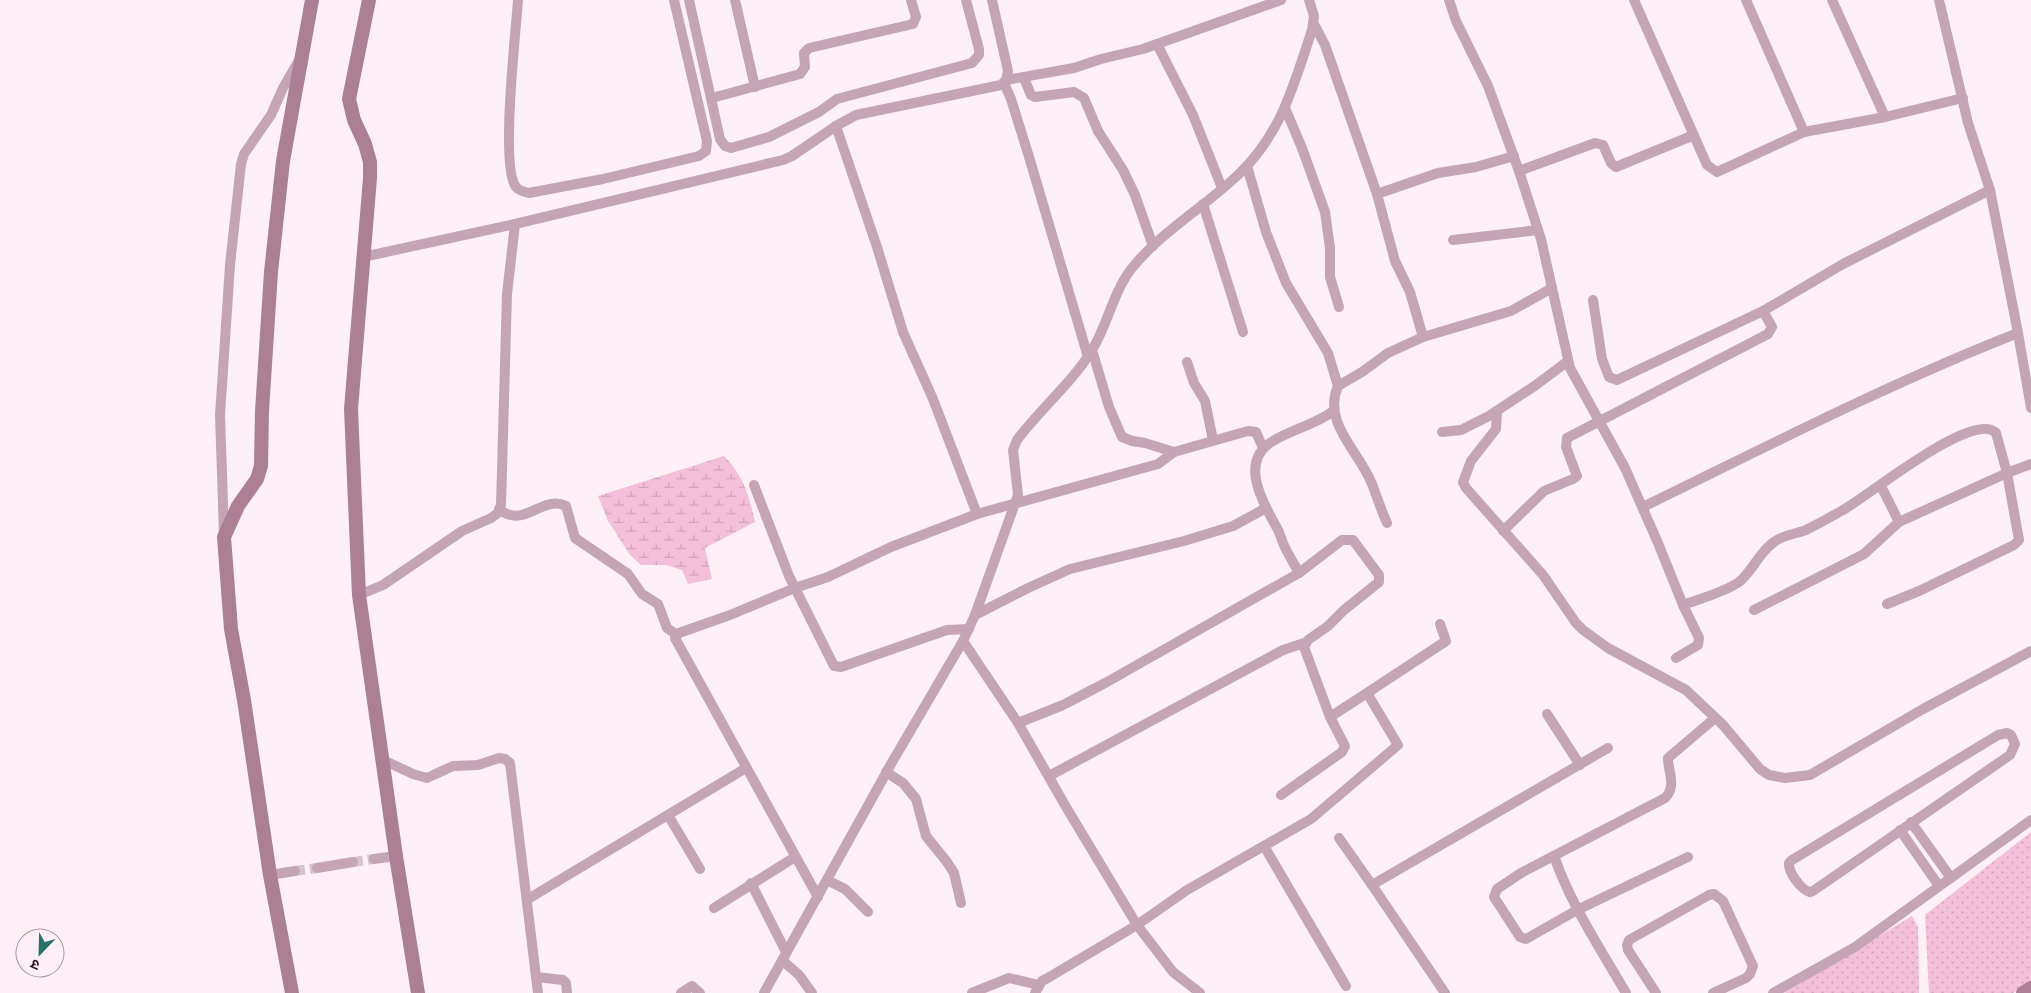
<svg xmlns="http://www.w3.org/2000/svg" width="2031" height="993" viewBox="0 0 2031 993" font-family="Figtree,'Noto Sans Devanagari',sans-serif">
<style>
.grass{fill:url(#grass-dots)}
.wetland{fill:url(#wetland-marsh)}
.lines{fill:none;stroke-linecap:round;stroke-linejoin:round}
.street-tunnel{stroke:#d3c5cb;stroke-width:10;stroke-dasharray:10 5;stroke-linecap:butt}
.street{stroke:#c5a5b5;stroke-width:10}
.secondary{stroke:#ac7f95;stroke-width:14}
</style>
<defs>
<pattern id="grass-dots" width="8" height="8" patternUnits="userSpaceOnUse" patternTransform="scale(1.25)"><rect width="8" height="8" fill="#f4bfd9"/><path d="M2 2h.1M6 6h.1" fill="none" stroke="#d1a4ba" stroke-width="1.8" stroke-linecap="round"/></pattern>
<pattern id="wetland-marsh" width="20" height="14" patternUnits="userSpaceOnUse" patternTransform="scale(1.25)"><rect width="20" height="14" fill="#f4bfd9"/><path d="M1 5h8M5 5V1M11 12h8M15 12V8" fill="none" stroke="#d1a4ba"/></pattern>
</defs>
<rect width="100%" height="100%" fill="#fef0f6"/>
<g class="grass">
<polygon points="2031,832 2031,981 2013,993 1929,993 1925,915"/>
<polygon points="1912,916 1918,927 1919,993 1784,993"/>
</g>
<path class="wetland" d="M 724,456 C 744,476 749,496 755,522 L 705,548 L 712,579 L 688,584 L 682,570 L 666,565 L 641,565 L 630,555 L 608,521 L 598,496 Z"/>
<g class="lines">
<g class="street-tunnel">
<polyline points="353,862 374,859"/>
<polyline points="295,871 317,868"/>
</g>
<g class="street">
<path d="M 518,0 C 516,31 500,168 516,187 C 519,191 525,192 529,193 L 603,179 L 699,156 L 706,151 L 707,141 L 674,0"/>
<polyline points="689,0 720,139 725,146 731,148 769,137 819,112 837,99 972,63 979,55 979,49 966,0"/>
<polyline points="735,0 755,87"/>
<polyline points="1449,0 1456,21 1488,86 1519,171 1541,239 1570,368 1625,468 1658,543 1683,605 1699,638 1698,645 1676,658"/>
<polyline points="1634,0 1707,165 1717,172 1804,132 1885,117 1963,98"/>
<polyline points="1746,0 1804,132"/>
<polyline points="1832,0 1885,117"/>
<polyline points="1314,24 1325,45 1377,194 1395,261 1410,292 1423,337"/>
<polyline points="1157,44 1193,115 1222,188"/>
<polyline points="1024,78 1031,95 1035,97 1074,92 1084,98 1098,131 1123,170 1135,195 1153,246"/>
<polyline points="1006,80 1074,68 1101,59 1143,49 1281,0"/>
<polyline points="1004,83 1011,99 1030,160 1088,357"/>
<polyline points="712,98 800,74 805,67 804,53 809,48 913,24 916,17 911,0"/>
<polyline points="1285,108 1302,148 1325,212 1330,248 1330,277 1339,307"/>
<polyline points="1247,166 1266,232 1286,283 1328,353 1338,386"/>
<polyline points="1519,171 1595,143 1603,145 1611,163 1616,167 1694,135"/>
<polyline points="1990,190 2018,333"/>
<polyline points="1377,194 1438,173 1476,167 1514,156"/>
<polyline points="1203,204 1243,332"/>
<polyline points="1453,240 1538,230"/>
<polyline points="363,257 515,224 783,160 792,156 836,126 856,115 1001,85 1006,80 1008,71 992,0"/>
<polyline points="1593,300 1602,359 1609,377 1617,380 1763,311 1843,264 1990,190 1968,123 1939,0"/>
<polyline points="1092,350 1109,407 1122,437 1132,441 1145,443 1174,452"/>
<polyline points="1187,362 1194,383 1205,401 1213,440"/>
<polyline points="1497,412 1496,429 1471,461 1463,482 1466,488 1543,575 1576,623 1583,630 1608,648 1686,690 1723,725 1760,769 1769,775 1785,778 1810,775 1923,709 2031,651"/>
<polyline points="1442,432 1461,430 1489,416 1536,385 1568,361"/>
<polyline points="754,485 789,576 834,666 841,667 947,630 969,629"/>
<polyline points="1881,486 1899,522"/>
<path d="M 1643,507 C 1766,447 1890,383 2018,333 L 2031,408"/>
<path d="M 499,509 C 524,530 542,494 566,506 L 575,538 L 628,574 L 642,594 L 658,604 L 667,628 L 677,635"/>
<polyline points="977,514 1158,464 1174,452 1248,431 1256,432 1263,448"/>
<path d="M 1387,523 C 1381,510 1377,497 1372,484 C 1359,451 1322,423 1338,386 L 1362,372 L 1388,353 L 1423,337 L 1511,311 L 1552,288"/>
<polyline points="1503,531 1544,491 1573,479 1577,476 1566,447 1567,438 1768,334 1772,327 1763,311"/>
<polyline points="224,533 220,415 230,265 241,164 244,154 271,115 283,88 298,62"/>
<path d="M 1299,573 C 1294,563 1287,553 1283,543 C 1281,538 1280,533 1277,528 C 1263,503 1238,461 1273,441 C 1289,431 1323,421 1334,410"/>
<polyline points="359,595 383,585 462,531 491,518 498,513 501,505 507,294 515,224"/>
<path d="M 1683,605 C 1699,599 1725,592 1739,582 C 1753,571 1759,552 1774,542 C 1783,535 1795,534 1806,530 C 1818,524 1831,517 1843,510 C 1867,497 1974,409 1996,433 L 2007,473 L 2019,540 L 2014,545 L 1919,591 L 1887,604"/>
<polyline points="1754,610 1864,554 1899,522 2007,473 2031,464"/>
<polyline points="975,615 1028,588 1070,569 1184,541 1233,526 1266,508"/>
<polyline points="963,641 1018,723 1066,807 1137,925 1173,972 1200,993"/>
<polyline points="1367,693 1446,641 1440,624"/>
<polyline points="1547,714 1580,765"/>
<polyline points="1018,723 1063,705 1107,682 1299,573 1342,540 1353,540 1379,575 1379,582 1344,610 1328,626 1308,640 1304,647 1330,717 1345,746 1342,752 1281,795"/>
<path d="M 2007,733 L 2011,735 L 2015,744 L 2010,755 L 1813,891 L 1810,892 C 1801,890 1788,872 1789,863 L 1792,860 L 1998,735 Z"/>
<polyline points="383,760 413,774 427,778 453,766 478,765 499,758 505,759 510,763 538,993"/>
<polyline points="886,772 903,783 916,799 926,836 947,862 954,873 961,903"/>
<polyline points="1049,776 1283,650 1304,643"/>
<polyline points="668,815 700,869"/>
<polyline points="1911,822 1951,878"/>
<polyline points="1900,830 1939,886"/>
<polyline points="1339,838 1372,885 1445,993"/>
<polyline points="1264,846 1346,986"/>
<path d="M 1554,856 C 1571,905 1600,948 1626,993"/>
<path d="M 1688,857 L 1577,910 L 1526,939 L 1520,937 L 1494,897 L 1497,889 L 1521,873 L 1665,798 C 1677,786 1668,772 1668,758 L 1715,718"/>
<polyline points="374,859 396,856"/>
<polyline points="317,868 353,862"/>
<polyline points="270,875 295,871"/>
<polyline points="827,880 845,889 868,912"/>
<polyline points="751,883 786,952"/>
<polyline points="1372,885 1608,748"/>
<polyline points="818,897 675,638 679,633 730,615 795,588 828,577 891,547 977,514 933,399 903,332 877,247 836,126"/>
<polyline points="528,899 746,768"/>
<polyline points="714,908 795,857"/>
<polyline points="782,960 799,975 812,993"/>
<polyline points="536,977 563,980 566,983 567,993"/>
<polyline points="681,993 692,986 700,993"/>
<path d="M 764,993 L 891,764 L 963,641 L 975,615 L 1018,495 L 1013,450 L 1017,440 C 1040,409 1072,383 1092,350 C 1108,324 1113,292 1132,268 C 1162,231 1206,206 1240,173 C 1282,132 1294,84 1312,30 L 1314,16 L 1309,0"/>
<polyline points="972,993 1009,978 1039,985"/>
<polyline points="1035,993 1042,981 1046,979 1137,925 1187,890 1311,819 1398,745 1367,693 1330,717"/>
<polyline points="1656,993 1628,950 1627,945 1629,940 1709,895 1714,894 1723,901 1753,966 1750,974 1746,978 1713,993"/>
<polyline points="1773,993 1855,947 2031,820"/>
</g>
<g class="secondary">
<polyline points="369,0 349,99 354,120 365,144 370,162 370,178 351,409 359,595 396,856 418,993"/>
<polyline points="292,993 270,875 244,700 231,629 224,537 238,506 257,479 261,466 262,411 271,272 283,161 312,0"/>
<polyline points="2023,993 2031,988"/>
</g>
</g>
<g transform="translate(40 953) rotate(203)"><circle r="24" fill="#fef0f6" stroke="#a89ba1"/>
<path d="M0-4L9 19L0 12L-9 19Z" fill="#2a7269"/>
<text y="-8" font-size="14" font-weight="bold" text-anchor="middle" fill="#271b21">उ</text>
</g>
</svg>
